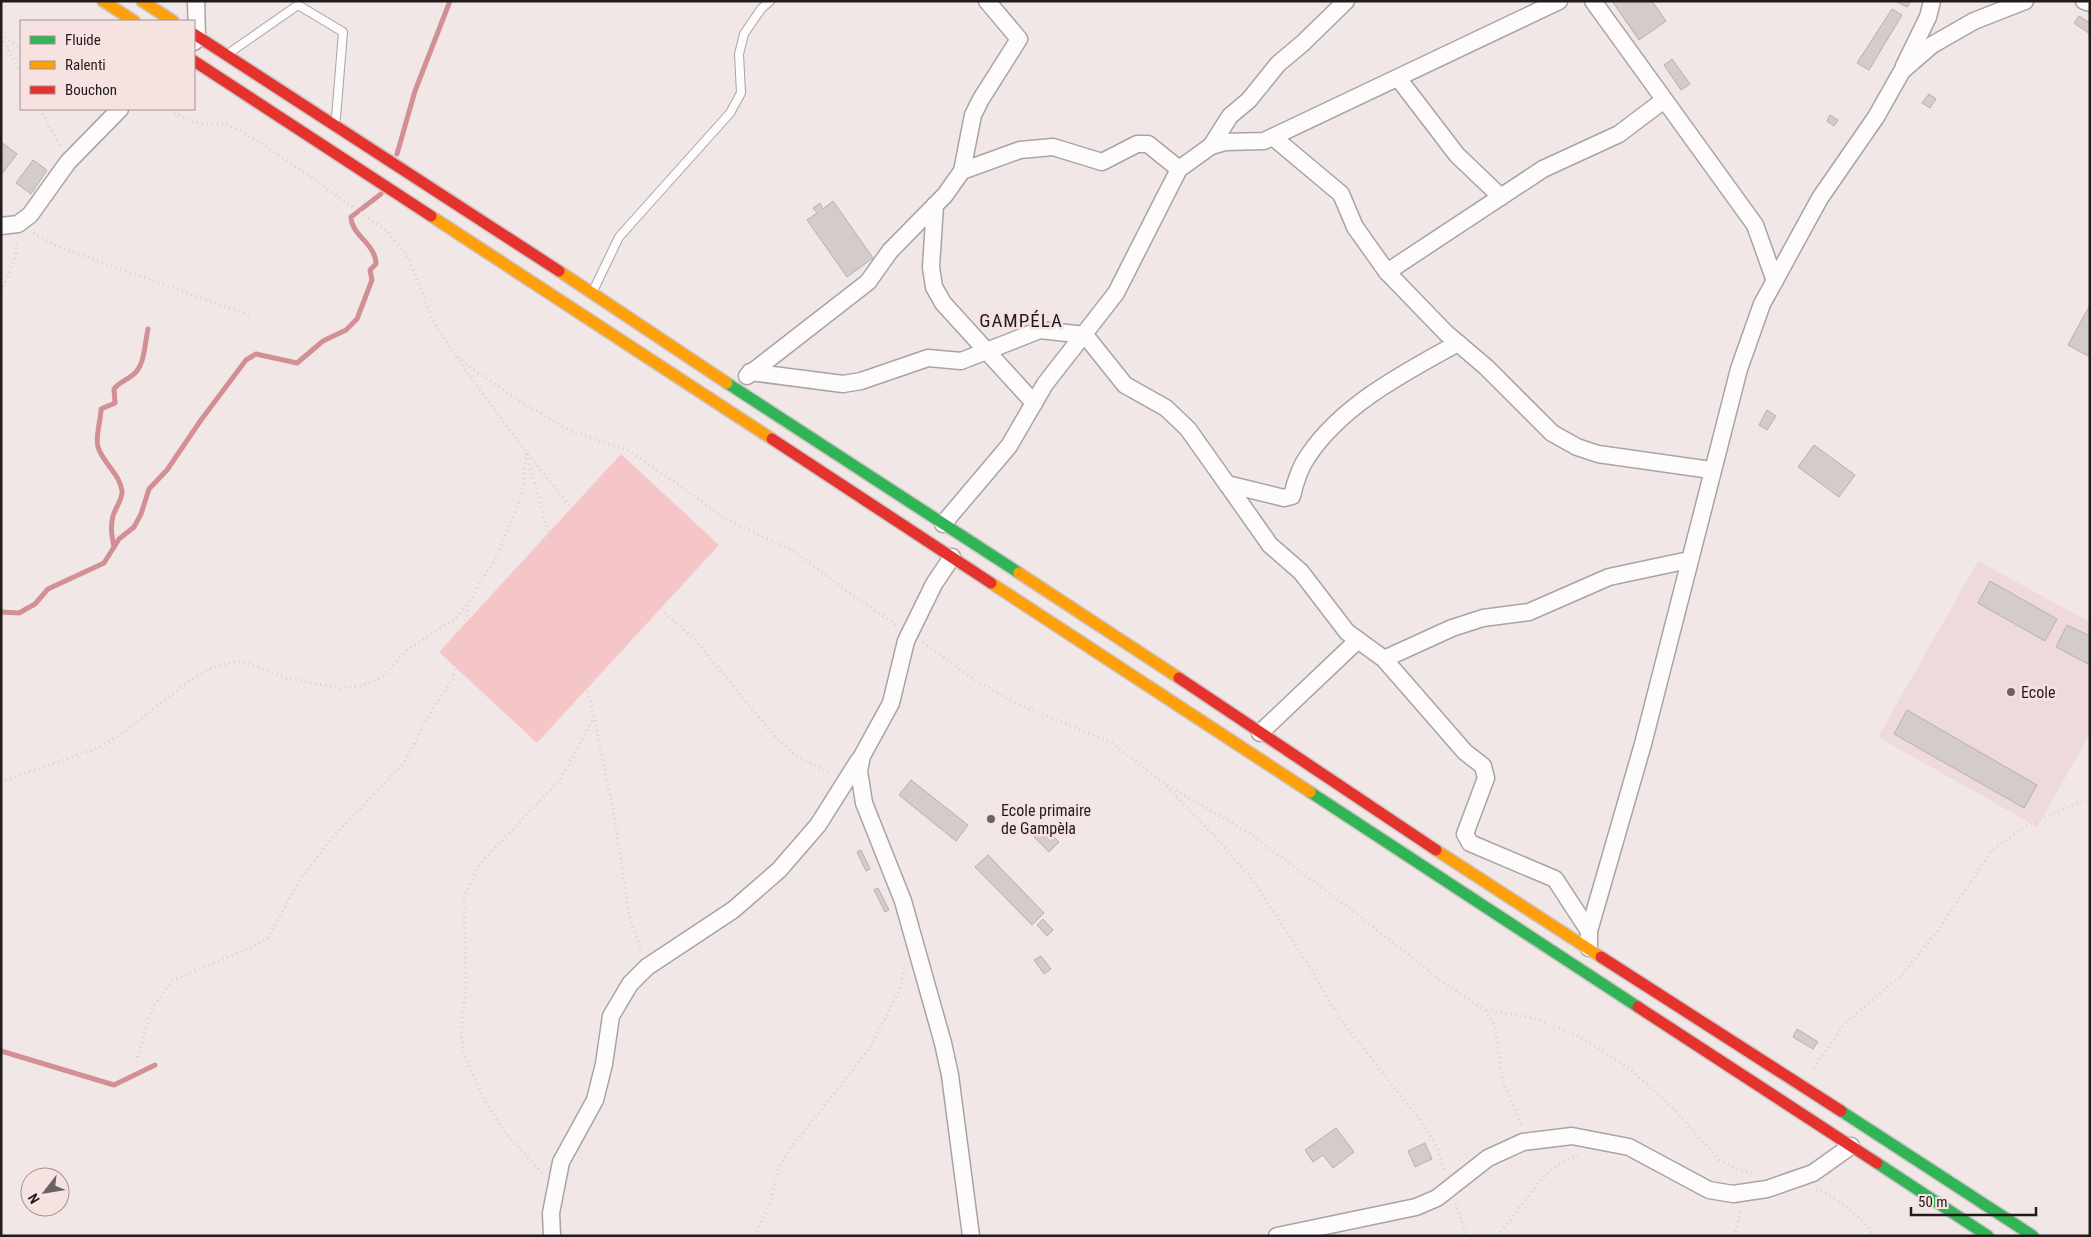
<svg xmlns="http://www.w3.org/2000/svg" width="2091" height="1237" viewBox="0 0 2091 1237" font-family="'Roboto Condensed',sans-serif">
<style>
.built{fill:#efdadb}
.green{fill:#f5c5c7}
.lines{fill:none;stroke-linecap:round;stroke-linejoin:round}
.stream{stroke:#d39094;stroke-width:5}
.building{fill:#d4cbcb;stroke:#b8afb0}
.lane-casing{stroke:#aaa3a3;stroke-width:10}
.street-casing{stroke:#aaa3a3;stroke-width:19}
.fast-casing{stroke:#cac4c4;stroke-width:14}
.slow-casing{stroke:#cac4c4;stroke-width:14}
.jam-casing{stroke:#cac4c4;stroke-width:14}
.path{stroke:#d4d2d2;stroke-width:3;stroke-dasharray:1 4;stroke-linecap:butt}
.lane{stroke:#fdfbfb;stroke-width:8}
.street{stroke:#fdfbfb;stroke-width:16}
.fast{stroke:#30b455;stroke-width:11}
.slow{stroke:#ff9f0a;stroke-width:11}
.jam{stroke:#e5322d;stroke-width:11}
.poi-dot{fill:#6b6262;stroke:#f7e2e2;stroke-width:2}
.labels{text-anchor:middle;dominant-baseline:central;stroke-width:5;stroke-linejoin:round;paint-order:stroke}
.poi-label{font-size:16px;fill:#221b1b;stroke:#f7e2e2;text-anchor:start}
.quarter-label{font-size:19px;letter-spacing:1px;fill:#221b1b;stroke:#f7e2e2}
</style>
<rect width="100%" height="100%" fill="#f2e7e7"/>
<polygon class="built" points="1978,561 2090,622 2090,734 2037,827 1878,737"/>
<polygon class="green" points="621,454 719,545 537,743 439,652"/>
<g class="lines">
<g class="stream">
<polyline points="397,154 415,91 450,1"/>
<path d="M 114,547 C 112,536 110,527 113,516 C 115,508 123,499 122,491 C 120,474 103,463 98,447 C 95,436 101,421 101,409 L 115,403 L 114,389 C 120,381 130,379 136,372 C 145,362 145,341 148,329"/>
<path d="M 1,612 L 19,613 L 35,604 L 48,589 L 104,563 L 119,539 L 134,527 L 141,514 L 149,489 L 167,470 L 201,420 L 246,360 L 256,354 L 297,363 L 323,341 L 346,330 L 357,319 L 372,280 L 370,270 L 376,264 C 376,244 351,235 351,217 L 381,194"/>
<polyline points="1,1051 114,1085 155,1065"/>
</g>
</g>
<g class="building">
<polygon points="1612,1 1652,1 1666,21 1639,40"/>
<polygon points="1895,1 1911,1 1907,7"/>
<polygon points="1892,9 1902,15 1869,70 1857,63"/>
<polygon points="2079,16 2090,23 2090,34 2074,23"/>
<polygon points="1672,59 1690,84 1681,90 1664,65"/>
<polygon points="1929,94 1936,99 1930,108 1922,103"/>
<polygon points="1830,115 1838,120 1834,126 1827,121"/>
<polygon points="1,142 17,154 1,175"/>
<polygon points="33,160 47,170 31,194 16,183"/>
<polygon points="833,201 873,258 847,277 807,220 817,213 813,208 820,203 823,209"/>
<polygon points="2090,305 2090,357 2068,345"/>
<polygon points="1767,410 1776,416 1767,430 1759,425"/>
<polygon points="1814,445 1855,475 1839,497 1798,467"/>
<polygon points="1990,581 2057,619 2045,641 1978,603"/>
<polygon points="2067,625 2090,636 2090,665 2056,647"/>
<polygon points="1907,710 2037,785 2024,808 1894,734"/>
<polygon points="911,780 968,825 956,841 899,795"/>
<polygon points="1044,827 1059,842 1049,852 1034,837"/>
<polygon points="861,850 870,869 866,871 857,852"/>
<polygon points="988,855 1044,913 1032,925 975,867"/>
<polygon points="878,888 889,910 885,912 874,890"/>
<polygon points="1043,919 1053,930 1047,936 1037,925"/>
<polygon points="1041,956 1051,969 1044,974 1034,960"/>
<polygon points="1797,1029 1818,1042 1813,1049 1793,1037"/>
<polygon points="1336,1128 1354,1152 1333,1168 1323,1155 1313,1162 1305,1150"/>
<polygon points="1425,1143 1432,1159 1415,1167 1408,1151"/>
</g>
<g class="lines">
<defs>
<g id="lane">
<polyline points="232,51 298,5 343,32 336,118"/>
<polyline points="594,289 619,237 730,113 741,93 739,54 744,34 761,9 770,1"/>
</g>
<g id="street">
<polyline points="1593,1 1755,225 1775,281"/>
<polyline points="2084,1 2090,3"/>
<polyline points="194,42 197,37 196,1"/>
<polyline points="1904,66 1928,17 1932,1"/>
<polyline points="1398,78 1457,155 1501,197"/>
<polyline points="1273,137 1341,194 1355,227 1387,272 1446,333 1486,367 1552,433 1577,447 1598,454 1711,470"/>
<polyline points="1211,146 1230,116 1249,100 1278,64 1303,43 1346,1"/>
<polyline points="962,171 1020,150 1053,147 1102,162 1137,144 1148,144 1179,169"/>
<polyline points="935,205 931,267 934,287 943,303 1034,403"/>
<polyline points="1,226 18,224 30,215 68,162 120,109"/>
<polyline points="1387,272 1543,169 1619,134 1664,100"/>
<path d="M 750,372 L 843,384 L 861,381 L 928,358 L 961,361 L 1040,330 L 1085,335 L 1125,385 L 1166,408 L 1188,429 L 1227,484 L 1284,498 L 1292,496 C 1295,483 1300,467 1308,456 C 1343,404 1404,373 1458,343"/>
<polyline points="747,376 868,282 890,251 945,195 962,171 973,115 981,99 1019,39 987,1"/>
<polyline points="1227,484 1270,545 1301,572 1347,632 1384,659 1465,752 1483,766 1486,778 1465,834 1470,843 1555,879 1589,931"/>
<polyline points="943,524 1009,446 1045,384 1116,293 1179,169 1211,146 1225,142 1264,141 1559,1"/>
<polyline points="952,557 934,584 906,641 891,703 862,756 859,771 864,803 903,901 943,1043 950,1075 971,1236"/>
<polyline points="1384,659 1452,628 1483,618 1529,612 1609,577 1689,560"/>
<polyline points="1260,733 1358,640"/>
<polyline points="1589,948 1589,931 1643,744 1739,369 1762,304 1820,198 1876,117 1902,71 1932,45 1974,21 2025,1"/>
<polyline points="552,1236 551,1213 561,1162 595,1100 604,1064 611,1016 630,984 647,967 733,910 779,870 818,825 859,760"/>
<polyline points="1277,1236 1416,1207 1437,1198 1488,1158 1523,1142 1572,1136 1629,1147 1709,1190 1733,1194 1767,1189 1813,1173 1851,1146"/>
</g>
<g id="fast">
<polyline points="727,383 1019,573"/>
<polyline points="1310,792 1638,1007"/>
<polyline points="1841,1111 2033,1236"/>
<polyline points="1877,1163 1988,1236"/>
</g>
<g id="slow">
<polyline points="103,1 134,21"/>
<polyline points="142,1 173,21"/>
<polyline points="431,216 772,439"/>
<polyline points="559,271 727,383"/>
<polyline points="1019,573 1179,678"/>
<polyline points="991,583 1310,792"/>
<polyline points="1436,850 1601,957"/>
</g>
<g id="jam">
<polyline points="194,34 559,271"/>
<polyline points="194,61 431,216"/>
<polyline points="772,439 991,583"/>
<polyline points="1179,678 1436,850"/>
<polyline points="1601,957 1841,1111"/>
<polyline points="1638,1007 1877,1163"/>
</g>
</defs>
<use href="#lane" class="lane-casing"/>
<use href="#street" class="street-casing"/>
<use href="#fast" class="fast-casing"/>
<use href="#slow" class="slow-casing"/>
<use href="#jam" class="jam-casing"/>
<g class="path">
<polyline points="1,34 21,49"/>
<polyline points="1,37 21,73"/>
<polyline points="40,109 61,148"/>
<polyline points="165,109 193,122 206,125 227,124 238,130 266,146 387,231 409,258 431,316 451,350"/>
<polyline points="33,233 59,247 249,315"/>
<polyline points="1,291 15,258 17,240"/>
<polyline points="451,350 473,369 513,397 571,431 627,450 672,480 727,520 794,551 852,595 897,625"/>
<polyline points="456,357 526,452 563,585 594,717 613,809 629,914 641,951"/>
<polyline points="923,642 972,678 1011,701 1112,743 1163,783 1246,831 1362,918 1440,980 1485,1010 1495,1027 1503,1081 1522,1126"/>
<polyline points="1,782 100,747 125,731 192,679 208,670 231,662 246,662 286,678 340,688 361,686 382,677 407,650 456,618 468,603"/>
<polyline points="1166,786 1223,845 1252,879 1310,967 1338,1016 1420,1120 1437,1147 1445,1171"/>
<polyline points="1486,1010 1537,1019 1580,1037 1629,1068 1670,1105 1719,1160 1737,1169 1754,1174"/>
<polyline points="136,1062 153,1006 173,980 254,946 268,938 300,879 333,837 403,764 433,708 453,679 470,600 498,554 519,502 524,481 526,452 637,588 695,640 775,737 795,755 832,774"/>
<polyline points="1814,1068 1844,1024 1902,975 1936,933 1992,850 2026,826 2090,798"/>
<polyline points="542,1173 505,1133 485,1101 464,1054 461,1030 466,990 464,898 477,869 483,860 560,780 594,717"/>
<path d="M 1816,1190 C 1836,1195 1863,1219 1874,1236"/>
<polyline points="1456,1203 1466,1236"/>
<polyline points="755,1236 771,1200 779,1167 791,1148 870,1048 900,989 904,968"/>
<polyline points="1498,1236 1543,1177 1558,1165 1580,1154"/>
<polyline points="1732,1236 1737,1226 1741,1208"/>
</g>
<use href="#lane" class="lane"/>
<use href="#street" class="street"/>
<use href="#fast" class="fast"/>
<use href="#slow" class="slow"/>
<use href="#jam" class="jam"/>
</g>
<g class="poi-dot">
<circle cx="2011" cy="692" r="5"/>
<circle cx="991" cy="819" r="5"/>
</g>
<g class="labels">
<g class="poi-label">
<text x="2021" y="692">Ecole</text>
<text x="1001" y="810">Ecole primaire<tspan x="1001" dy="18">de Gampèla</tspan></text>
</g>
<g class="quarter-label">
<text x="1021" y="320">GAMPÉLA</text>
</g>
</g>
<rect width="2091" height="1237" fill="none" stroke="#221b1b" stroke-width="5"/>
<rect x="20" y="20" width="175" height="90" fill="#f7e2e2" stroke="#a29292"/>
<rect x="30" y="36" width="25" height="8" fill="#30b455" stroke="#a29292"/>
<text x="65" y="45" font-size="15" fill="#221b1b">Fluide</text>
<rect x="30" y="61" width="25" height="8" fill="#ff9f0a" stroke="#a29292"/>
<text x="65" y="70" font-size="15" fill="#221b1b">Ralenti</text>
<rect x="30" y="86" width="25" height="8" fill="#e5322d" stroke="#a29292"/>
<text x="65" y="95" font-size="15" fill="#221b1b">Bouchon</text>
<g transform="translate(45 1192) rotate(239)"><circle r="24" fill="#f7e2e2" stroke="#a29292"/>
<path d="M0-4L9 19L0 12L-9 19Z" fill="#6b6262"/>
<text y="-8" font-size="14" font-weight="bold" text-anchor="middle" fill="#221b1b">N</text>
</g>
<path d="M1911 1207v8h125v-8" fill="none" stroke="#221b1b" stroke-width="2.5"/>
<text x="1918" y="1207" font-size="15" fill="#221b1b" stroke="#f7e2e2" stroke-width="4" paint-order="stroke">50 m</text>
</svg>
